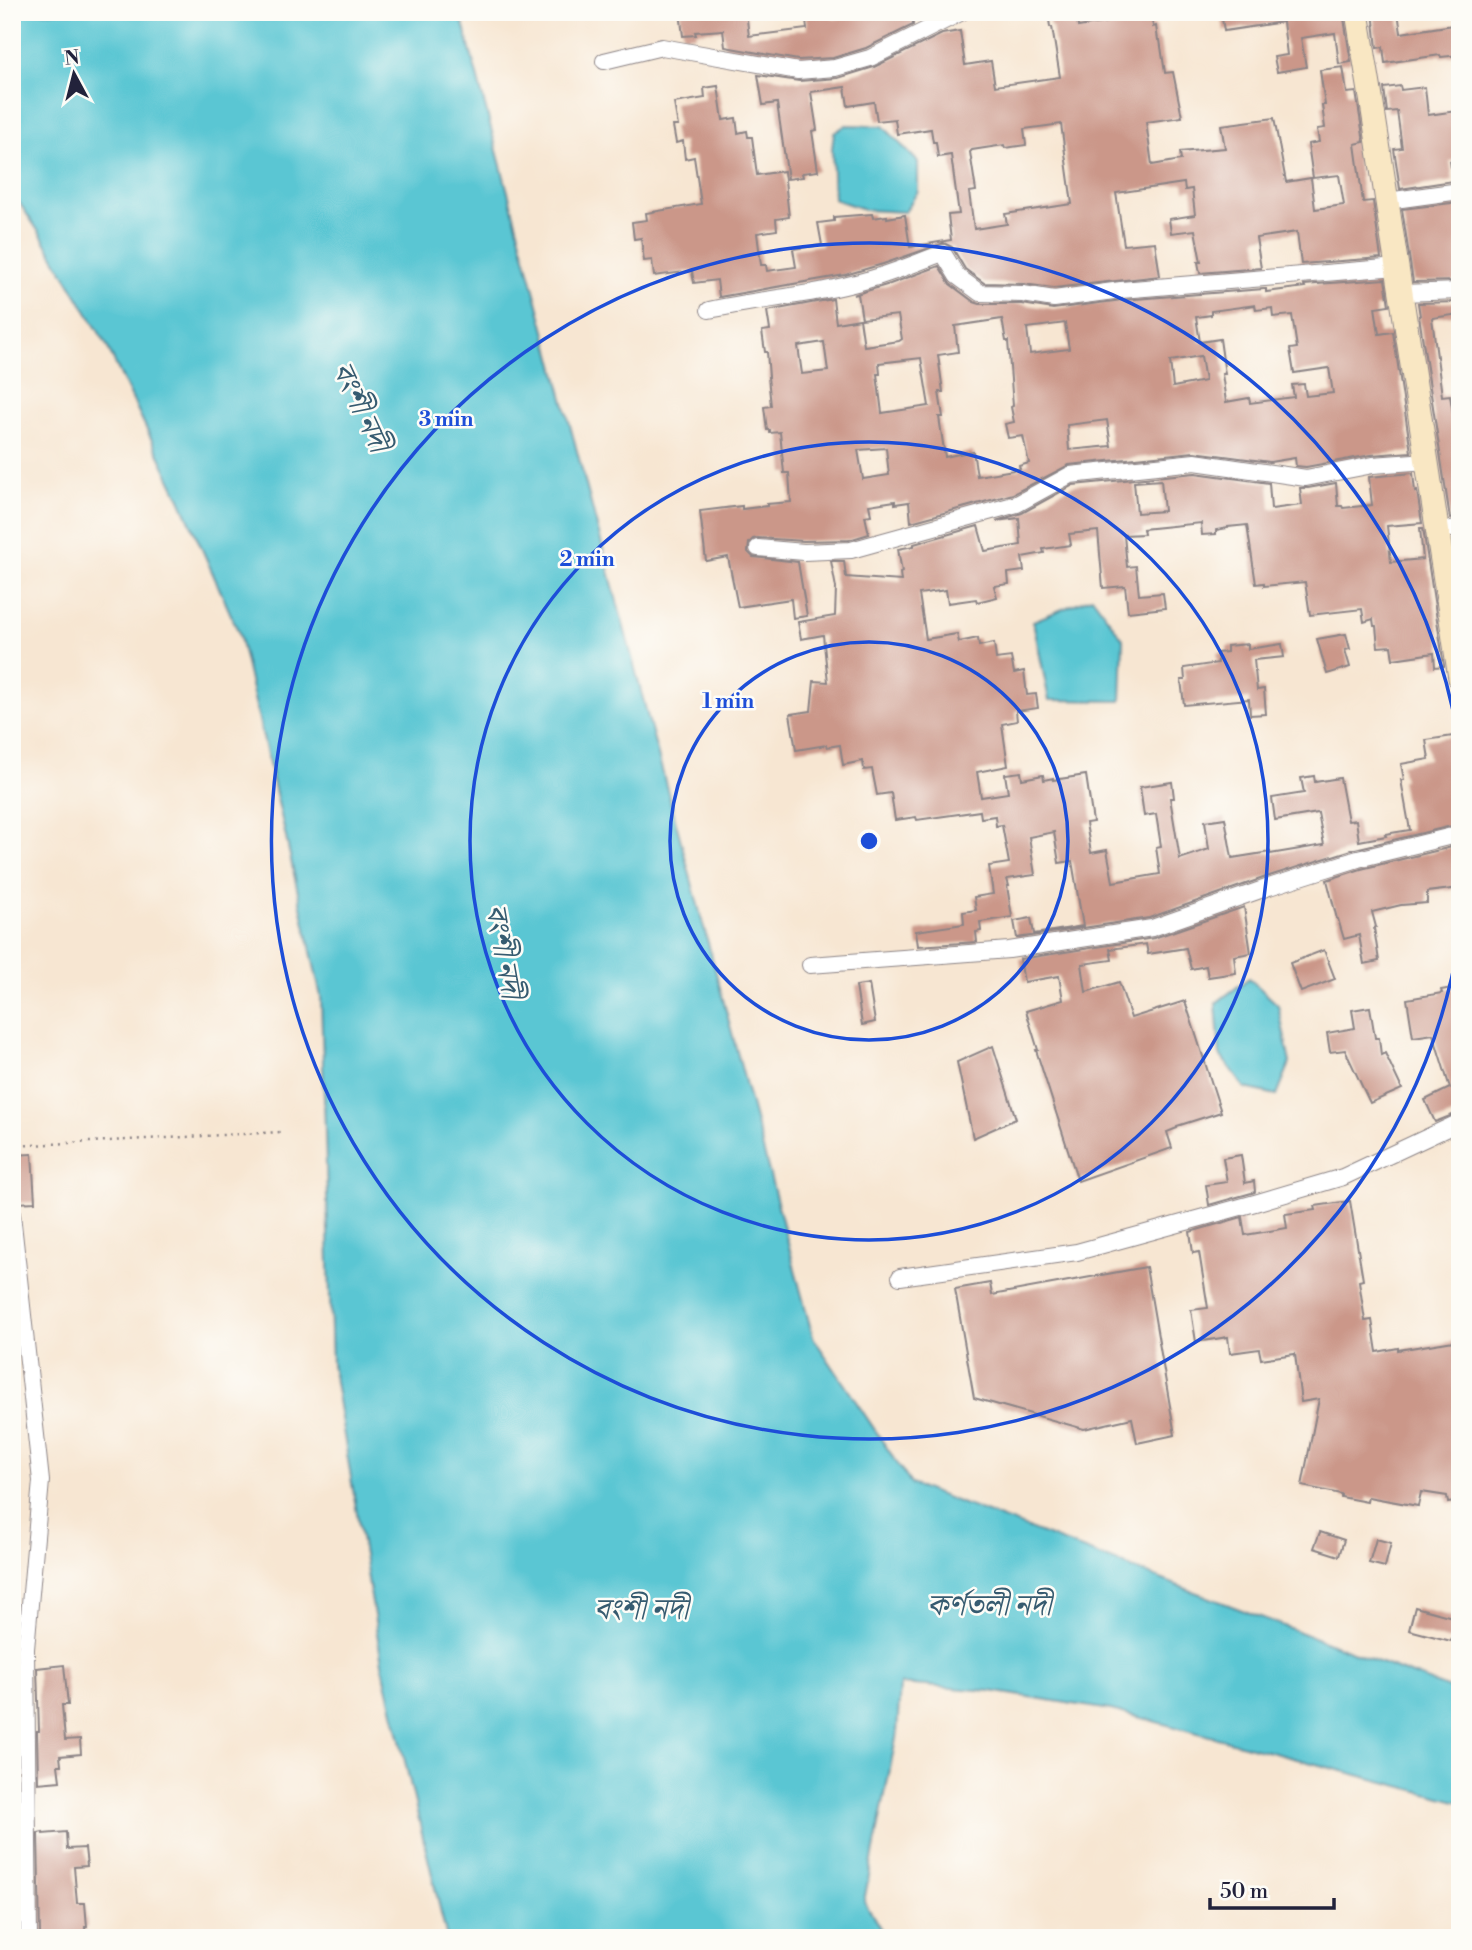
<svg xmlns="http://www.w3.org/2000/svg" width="1472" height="1950" viewBox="0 0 1472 1950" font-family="'Libre Bodoni','Noto Serif Bengali',serif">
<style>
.water{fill:#5ac6d3;stroke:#3e7487;stroke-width:2}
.building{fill:#cb9789;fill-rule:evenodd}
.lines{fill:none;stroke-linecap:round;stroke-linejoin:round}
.street-casing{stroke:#8c8486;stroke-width:18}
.secondary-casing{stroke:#8c8486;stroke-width:25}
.path{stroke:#8c8486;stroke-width:2.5;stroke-dasharray:2 5;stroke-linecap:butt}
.street{stroke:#fff;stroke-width:16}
.secondary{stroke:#f9e7c3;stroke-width:23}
.ring{fill:none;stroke:#1d4ed8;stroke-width:3.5}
.labels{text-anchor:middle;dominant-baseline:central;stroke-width:5;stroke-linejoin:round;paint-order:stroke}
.water-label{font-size:30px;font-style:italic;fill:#365b70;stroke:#fdfcf7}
.centre{fill:#1d4ed8;stroke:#fdfcf7;stroke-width:3.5}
.ring-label{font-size:21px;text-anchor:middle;font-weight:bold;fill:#1d4ed8;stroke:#fdfcf7;stroke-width:5;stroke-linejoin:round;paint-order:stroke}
</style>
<rect width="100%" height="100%" fill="#fdfcf7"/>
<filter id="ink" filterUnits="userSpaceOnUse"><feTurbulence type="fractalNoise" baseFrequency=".0143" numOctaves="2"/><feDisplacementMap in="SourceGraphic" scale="14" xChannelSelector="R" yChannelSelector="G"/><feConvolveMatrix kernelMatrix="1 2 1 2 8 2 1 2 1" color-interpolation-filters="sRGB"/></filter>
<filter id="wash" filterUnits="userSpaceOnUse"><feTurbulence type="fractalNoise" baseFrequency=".00686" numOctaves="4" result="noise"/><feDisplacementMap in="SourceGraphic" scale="28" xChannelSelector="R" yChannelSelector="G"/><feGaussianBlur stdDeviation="1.57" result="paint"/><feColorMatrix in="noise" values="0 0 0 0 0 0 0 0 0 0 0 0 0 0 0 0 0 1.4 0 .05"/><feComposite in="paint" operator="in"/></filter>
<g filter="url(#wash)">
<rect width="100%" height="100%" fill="#f7e6d2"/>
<g class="water">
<polygon points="12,12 460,12 813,1337 911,1484 1460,1693 1460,1802 1111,1710 990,1691 900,1684 897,1733 864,1901 886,1938 447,1938 383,1669 332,1364 321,997 283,824 239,633 180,499 106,344 41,235 12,192"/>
<polygon points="846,125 883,126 918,162 918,191 905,212 866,210 834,199 832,149 834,133"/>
<polygon points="1092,597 1123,639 1121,701 1049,700 1033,621"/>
<polygon points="1249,978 1278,1005 1290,1063 1277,1095 1245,1088 1220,1055 1216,1003"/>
</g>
<g id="blocks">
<g class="building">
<polygon points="680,12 746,12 749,36 807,29 805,12 832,12 833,19 864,15 864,12 912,12 913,25 866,48 833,58 798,60 725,47 723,30 695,32 696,35 683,36"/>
<path d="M 1048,12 L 1076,12 L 1078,27 L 1108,22 L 1107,14 L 1122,12 L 1151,12 L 1153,27 L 1156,26 L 1158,40 L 1160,40 L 1165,73 L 1173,72 L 1182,117 L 1146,122 L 1152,165 L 1181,160 L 1180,152 L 1225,148 L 1221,125 L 1274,118 L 1286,182 L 1311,178 L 1315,209 L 1344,205 L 1339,175 L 1313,178 L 1308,144 L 1319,142 L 1317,129 L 1325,128 L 1322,105 L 1325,105 L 1320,70 L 1343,67 L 1347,93 L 1356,92 L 1364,142 L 1355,144 L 1363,202 L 1373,201 L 1381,258 L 1301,264 L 1297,232 L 1256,238 L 1261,268 L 1200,273 L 1198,262 L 1201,262 L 1195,230 L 1171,233 L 1169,219 L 1195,215 L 1192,189 L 1185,190 L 1184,183 L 1116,193 L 1124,245 L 1155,242 L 1160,276 L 1054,288 L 1023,284 L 984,283 L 965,269 L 952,247 L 944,243 L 883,264 L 845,275 L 719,297 L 717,280 L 694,283 L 692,271 L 654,276 L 652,260 L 644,261 L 641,238 L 634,239 L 632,222 L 647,220 L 646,213 L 701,204 L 694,157 L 685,159 L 683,141 L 676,143 L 673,126 L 678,126 L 674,103 L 705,98 L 704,88 L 718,86 L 723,120 L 736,118 L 738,133 L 747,131 L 748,137 L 752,137 L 757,175 L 784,171 L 789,217 L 776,219 L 777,230 L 757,233 L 761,265 L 766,265 L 767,271 L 796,267 L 793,249 L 822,245 L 818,223 L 834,221 L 834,217 L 872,214 L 873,218 L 887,216 L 887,218 L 905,215 L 910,247 L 951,240 L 948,215 L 959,214 L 951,155 L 938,157 L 936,142 L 933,142 L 931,129 L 897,134 L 895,119 L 877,121 L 874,102 L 848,106 L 845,87 L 811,92 L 817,130 L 812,131 L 818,171 L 802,173 L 803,177 L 788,179 L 777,103 L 763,105 L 758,75 L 799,81 L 838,78 L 874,67 L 942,34 L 960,31 L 965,65 L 991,61 L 995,86 L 1060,77 L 1052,27 L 1050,27 ZM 1061,124 L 1072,204 L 1005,214 L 1007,224 L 974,229 L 969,192 L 976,191 L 970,152 L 972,150 L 1004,145 L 1005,148 L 1026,145 L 1024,129 Z"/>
<polygon points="1221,12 1296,12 1297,18 1343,12 1351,62 1339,64 1335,33 1301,38 1306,67 1277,72 1274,57 1287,55 1283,22 1224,31"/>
<polygon points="1373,12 1398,12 1401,33 1460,24 1460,55 1441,57 1440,55 1385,63 1383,47 1377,48"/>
<polygon points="1400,86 1401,90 1425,87 1428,115 1456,111 1460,125 1460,160 1450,161 1453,181 1400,189 1394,149 1402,148 1397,111 1387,112 1384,88"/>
<polygon points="1460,202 1460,281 1413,282 1402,209"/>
<path d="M 939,266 L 950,284 L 974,302 L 980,304 L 1022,304 L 1053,309 L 1122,300 L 1264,289 L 1266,289 L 1266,292 L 1305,287 L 1304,285 L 1385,279 L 1389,305 L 1375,307 L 1379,334 L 1393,332 L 1411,452 L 1371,455 L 1306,467 L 1296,466 L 1295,458 L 1270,462 L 1194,452 L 1069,465 L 1013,494 L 911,522 L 909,502 L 895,504 L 895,501 L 869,505 L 871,515 L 865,516 L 869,534 L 849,540 L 804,541 L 758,538 L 753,539 L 749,543 L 748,552 L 753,557 L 798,562 L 807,616 L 793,618 L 791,599 L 738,607 L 728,557 L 706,561 L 700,511 L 742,506 L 742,509 L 767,506 L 767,504 L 791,502 L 789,473 L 784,473 L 780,432 L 770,433 L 770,430 L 767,430 L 764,407 L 771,406 L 768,377 L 769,377 L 767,352 L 765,352 L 762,331 L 770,330 L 767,311 L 833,299 L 836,323 L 860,319 L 864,346 L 899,341 L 902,339 L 898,315 L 862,319 L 858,294 L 853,295 L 890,284 ZM 1255,305 L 1256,310 L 1272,308 L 1273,317 L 1292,315 L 1297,348 L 1290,349 L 1294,373 L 1329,368 L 1333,393 L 1306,396 L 1304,384 L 1292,385 L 1294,397 L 1250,403 L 1249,398 L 1226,402 L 1222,374 L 1225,374 L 1220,339 L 1200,342 L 1196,317 L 1211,315 L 1211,311 ZM 1002,319 L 1006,341 L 1008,341 L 1013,406 L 1011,407 L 1014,422 L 1005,424 L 1008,438 L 1023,436 L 1029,463 L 1019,466 L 1020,469 L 977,476 L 973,451 L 945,457 L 939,417 L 943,417 L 939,392 L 943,392 L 938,355 L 958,352 L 955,326 ZM 1065,323 L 1069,349 L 1030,354 L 1027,328 ZM 824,342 L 828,371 L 802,374 L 798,346 ZM 1201,356 L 1205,381 L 1173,387 L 1170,361 ZM 921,358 L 929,406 L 882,413 L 877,374 L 880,374 L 879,363 ZM 1107,420 L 1111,446 L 1069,450 L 1067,425 ZM 886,448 L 889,475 L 863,479 L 858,450 Z"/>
<polygon points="1460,302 1460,314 1432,318 1442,396 1450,395 1453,414 1460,413 1460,517 1450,518 1419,316 1420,316 1418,303"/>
<path d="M 1195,473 L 1269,483 L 1271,509 L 1302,505 L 1300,488 L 1308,488 L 1336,483 L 1338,506 L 1342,506 L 1343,508 L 1372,505 L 1369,477 L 1413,473 L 1415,492 L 1417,491 L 1422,523 L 1387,526 L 1391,562 L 1423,559 L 1420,528 L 1423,528 L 1444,666 L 1435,667 L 1434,653 L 1393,659 L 1391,646 L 1378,647 L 1376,626 L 1374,626 L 1373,619 L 1364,622 L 1362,609 L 1310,615 L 1305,582 L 1264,586 L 1264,583 L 1256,584 L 1247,525 L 1228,527 L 1228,528 L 1216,530 L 1216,534 L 1202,535 L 1201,523 L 1143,529 L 1144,534 L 1124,535 L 1127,567 L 1136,566 L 1139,595 L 1163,593 L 1165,608 L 1128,612 L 1125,586 L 1103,588 L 1098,531 L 1069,534 L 1071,545 L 1043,549 L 1044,553 L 1022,557 L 1024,571 L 1008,573 L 1009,584 L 994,586 L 997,597 L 977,602 L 976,599 L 948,603 L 946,590 L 919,594 L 926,639 L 957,634 L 959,642 L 978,638 L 979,646 L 994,643 L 996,659 L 1011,657 L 1014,673 L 1024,671 L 1027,695 L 1036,694 L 1038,708 L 1016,711 L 1017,721 L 1002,724 L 1008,766 L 977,772 L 981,797 L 1008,793 L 1005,774 L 1021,772 L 1022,779 L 1043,775 L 1044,780 L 1053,778 L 1053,780 L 1086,775 L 1093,822 L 1086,823 L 1091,853 L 1107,850 L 1113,882 L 1160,874 L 1156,847 L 1161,846 L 1156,814 L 1144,816 L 1140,787 L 1172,782 L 1174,798 L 1170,798 L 1180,859 L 1209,849 L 1205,821 L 1225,818 L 1232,858 L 1270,852 L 1270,854 L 1324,845 L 1318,813 L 1275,820 L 1272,798 L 1304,793 L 1301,778 L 1314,776 L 1315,782 L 1340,778 L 1348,821 L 1356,820 L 1359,841 L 1386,836 L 1385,834 L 1410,830 L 1401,780 L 1404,780 L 1401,764 L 1429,759 L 1426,740 L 1460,735 L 1460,824 L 1355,849 L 1266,877 L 1149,918 L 1017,938 L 1014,921 L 1031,918 L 1034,934 L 1083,926 L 1072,861 L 1059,863 L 1054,832 L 1029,837 L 1035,875 L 1007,879 L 1009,886 L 1007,886 L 1012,917 L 980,922 L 981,931 L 976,932 L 977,942 L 918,946 L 916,931 L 964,924 L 963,912 L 976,910 L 974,897 L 993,894 L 989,866 L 1009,863 L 1002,825 L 996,826 L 995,816 L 981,818 L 980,811 L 917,820 L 916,817 L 895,820 L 891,793 L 877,795 L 872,769 L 864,770 L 863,761 L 843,765 L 840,745 L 827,747 L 826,745 L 796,750 L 790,714 L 811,711 L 814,681 L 828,682 L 823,635 L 801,639 L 798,622 L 835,616 L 836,588 L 831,561 L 844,561 L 846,577 L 901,581 L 900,573 L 902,572 L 898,549 L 914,546 L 914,544 L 978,526 L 985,551 L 1021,545 L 1019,518 L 996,521 L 1022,513 L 1073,485 ZM 1161,480 L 1164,511 L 1137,513 L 1134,482 Z"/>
<polygon points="1346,634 1350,649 1345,650 1350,667 1327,674 1317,639"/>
<polygon points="1248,644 1248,649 1282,644 1284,657 1254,660 1257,690 1264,689 1266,714 1250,715 1249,699 1184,705 1181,680 1185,680 1184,668 1218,663 1217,653 1227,652 1227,646"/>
<polygon points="1460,845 1460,888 1427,892 1427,903 1401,905 1372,912 1376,927 1374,928 1379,961 1364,964 1359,935 1344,939 1338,919 1337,919 1327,880 1361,869"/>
<polygon points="1244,907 1251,953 1234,956 1236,973 1208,977 1206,966 1191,969 1186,948 1148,954 1146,944 1110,949 1112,960 1082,964 1086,992 1119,982 1131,1018 1185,1001 1221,1112 1177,1126 1177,1128 1167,1132 1172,1148 1078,1181 1036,1050 1038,1050 1026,1011 1063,1000 1059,976 1024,982 1020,959 1154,938"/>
<polygon points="1324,950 1335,979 1301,992 1290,963"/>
<polygon points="869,984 875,1022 862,1025 856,986"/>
<polygon points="1458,987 1460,996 1460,1112 1435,1122 1425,1100 1450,1088 1433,1034 1413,1037 1407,999 1442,993 1441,990"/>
<polygon points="1370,1007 1375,1038 1379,1038 1381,1055 1385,1053 1402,1089 1370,1103 1345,1050 1330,1052 1327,1033 1355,1028 1352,1010"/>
<polygon points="993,1046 1016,1119 973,1138 957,1062"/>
<polygon points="32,1154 35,1202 16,1203 13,1155"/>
<polygon points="1241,1155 1245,1183 1254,1181 1255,1192 1209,1205 1206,1185 1227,1182 1223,1158"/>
<polygon points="1350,1201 1363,1280 1359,1281 1365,1321 1372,1320 1377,1352 1398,1348 1398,1350 1460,1340 1460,1501 1448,1503 1447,1496 1421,1492 1418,1506 1368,1497 1367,1502 1341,1497 1341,1494 1302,1486 1319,1399 1301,1402 1295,1354 1261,1359 1259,1349 1230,1353 1228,1337 1196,1342 1191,1310 1208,1308 1199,1252 1193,1253 1190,1232 1242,1217 1245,1235 1287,1228 1285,1214 1316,1210 1315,1206"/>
<polygon points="1146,1267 1175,1435 1137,1443 1132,1418 1084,1429 974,1398 955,1289 990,1283 992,1295"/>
<polygon points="1320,1532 1344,1540 1339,1556 1314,1548"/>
<polygon points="1376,1539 1391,1543 1385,1567 1369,1563"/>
<polygon points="1415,1607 1460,1619 1460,1639 1452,1637 1451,1641 1409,1630"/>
<polygon points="64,1665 68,1705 62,1705 65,1740 80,1739 81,1754 60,1756 61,1765 58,1765 60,1781 38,1783 37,1731 39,1731 37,1668"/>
<polygon points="43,1832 43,1834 66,1832 67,1849 85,1848 87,1866 74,1867 77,1903 85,1903 87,1927 85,1927 86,1938 40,1938 38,1833"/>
<polygon points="12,1833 17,1833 18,1904 12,1904"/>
</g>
</g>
</g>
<g filter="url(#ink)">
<use href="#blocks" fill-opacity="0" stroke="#8c8486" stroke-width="2"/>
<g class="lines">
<defs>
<g id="street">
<polyline points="604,61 662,47 798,71 835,68 870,58 962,12"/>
<polyline points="1387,201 1460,191"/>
<polyline points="1401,293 1460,291"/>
<path d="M 709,310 C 761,299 816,295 867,280 C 893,273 918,262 943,253 L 957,276 L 980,293 L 1023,294 L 1054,299 L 1121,290 L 1397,267"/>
<polyline points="1437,532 1460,527"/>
<polyline points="758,548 804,552 851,550 1017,504 1070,475 1195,462 1306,478 1373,465 1427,461"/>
<polyline points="810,965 1009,950 1152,928 1269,887 1358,859 1460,834"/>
<polyline points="12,1214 41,1481 26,1649 29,1938"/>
<polyline points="900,1277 1077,1252 1255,1203 1343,1177 1460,1122"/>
</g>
<polyline id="secondary" points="1357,12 1372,104 1460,678"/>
</defs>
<use href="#street" class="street-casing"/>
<use href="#secondary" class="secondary-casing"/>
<polyline class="path" points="12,1146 281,1132"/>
<use href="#street" class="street"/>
<use href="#secondary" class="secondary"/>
</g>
</g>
<g class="ring">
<circle cx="869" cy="841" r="199"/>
<circle cx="869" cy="841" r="399"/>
<path d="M1460 935A598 598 0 1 1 1460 747"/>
</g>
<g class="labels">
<g class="water-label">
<text transform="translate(360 407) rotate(65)">বংশী নদী</text>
<text transform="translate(503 951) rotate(80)">বংশী নদী</text>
<text x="989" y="1606">কর্ণতলী নদী</text>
<text x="641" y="1610">বংশী নদী</text>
</g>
</g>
<circle cx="869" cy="841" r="10" class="centre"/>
<g class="ring-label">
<text x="446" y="426">3 min</text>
<text x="587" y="566">2 min</text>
<text x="728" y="708">1 min</text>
</g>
<rect width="1472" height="1950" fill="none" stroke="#fdfcf7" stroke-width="42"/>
<g transform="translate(74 74) rotate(353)" stroke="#fdfcf7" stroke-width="5" paint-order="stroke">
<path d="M0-5L12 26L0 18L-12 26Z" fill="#22223b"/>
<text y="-10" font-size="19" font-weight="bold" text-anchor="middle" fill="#22223b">N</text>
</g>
<path d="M1210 1898v10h124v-10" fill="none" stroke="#22223b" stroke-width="3.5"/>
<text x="1220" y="1898" font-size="21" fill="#22223b" stroke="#fdfcf7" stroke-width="5" paint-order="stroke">50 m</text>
</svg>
